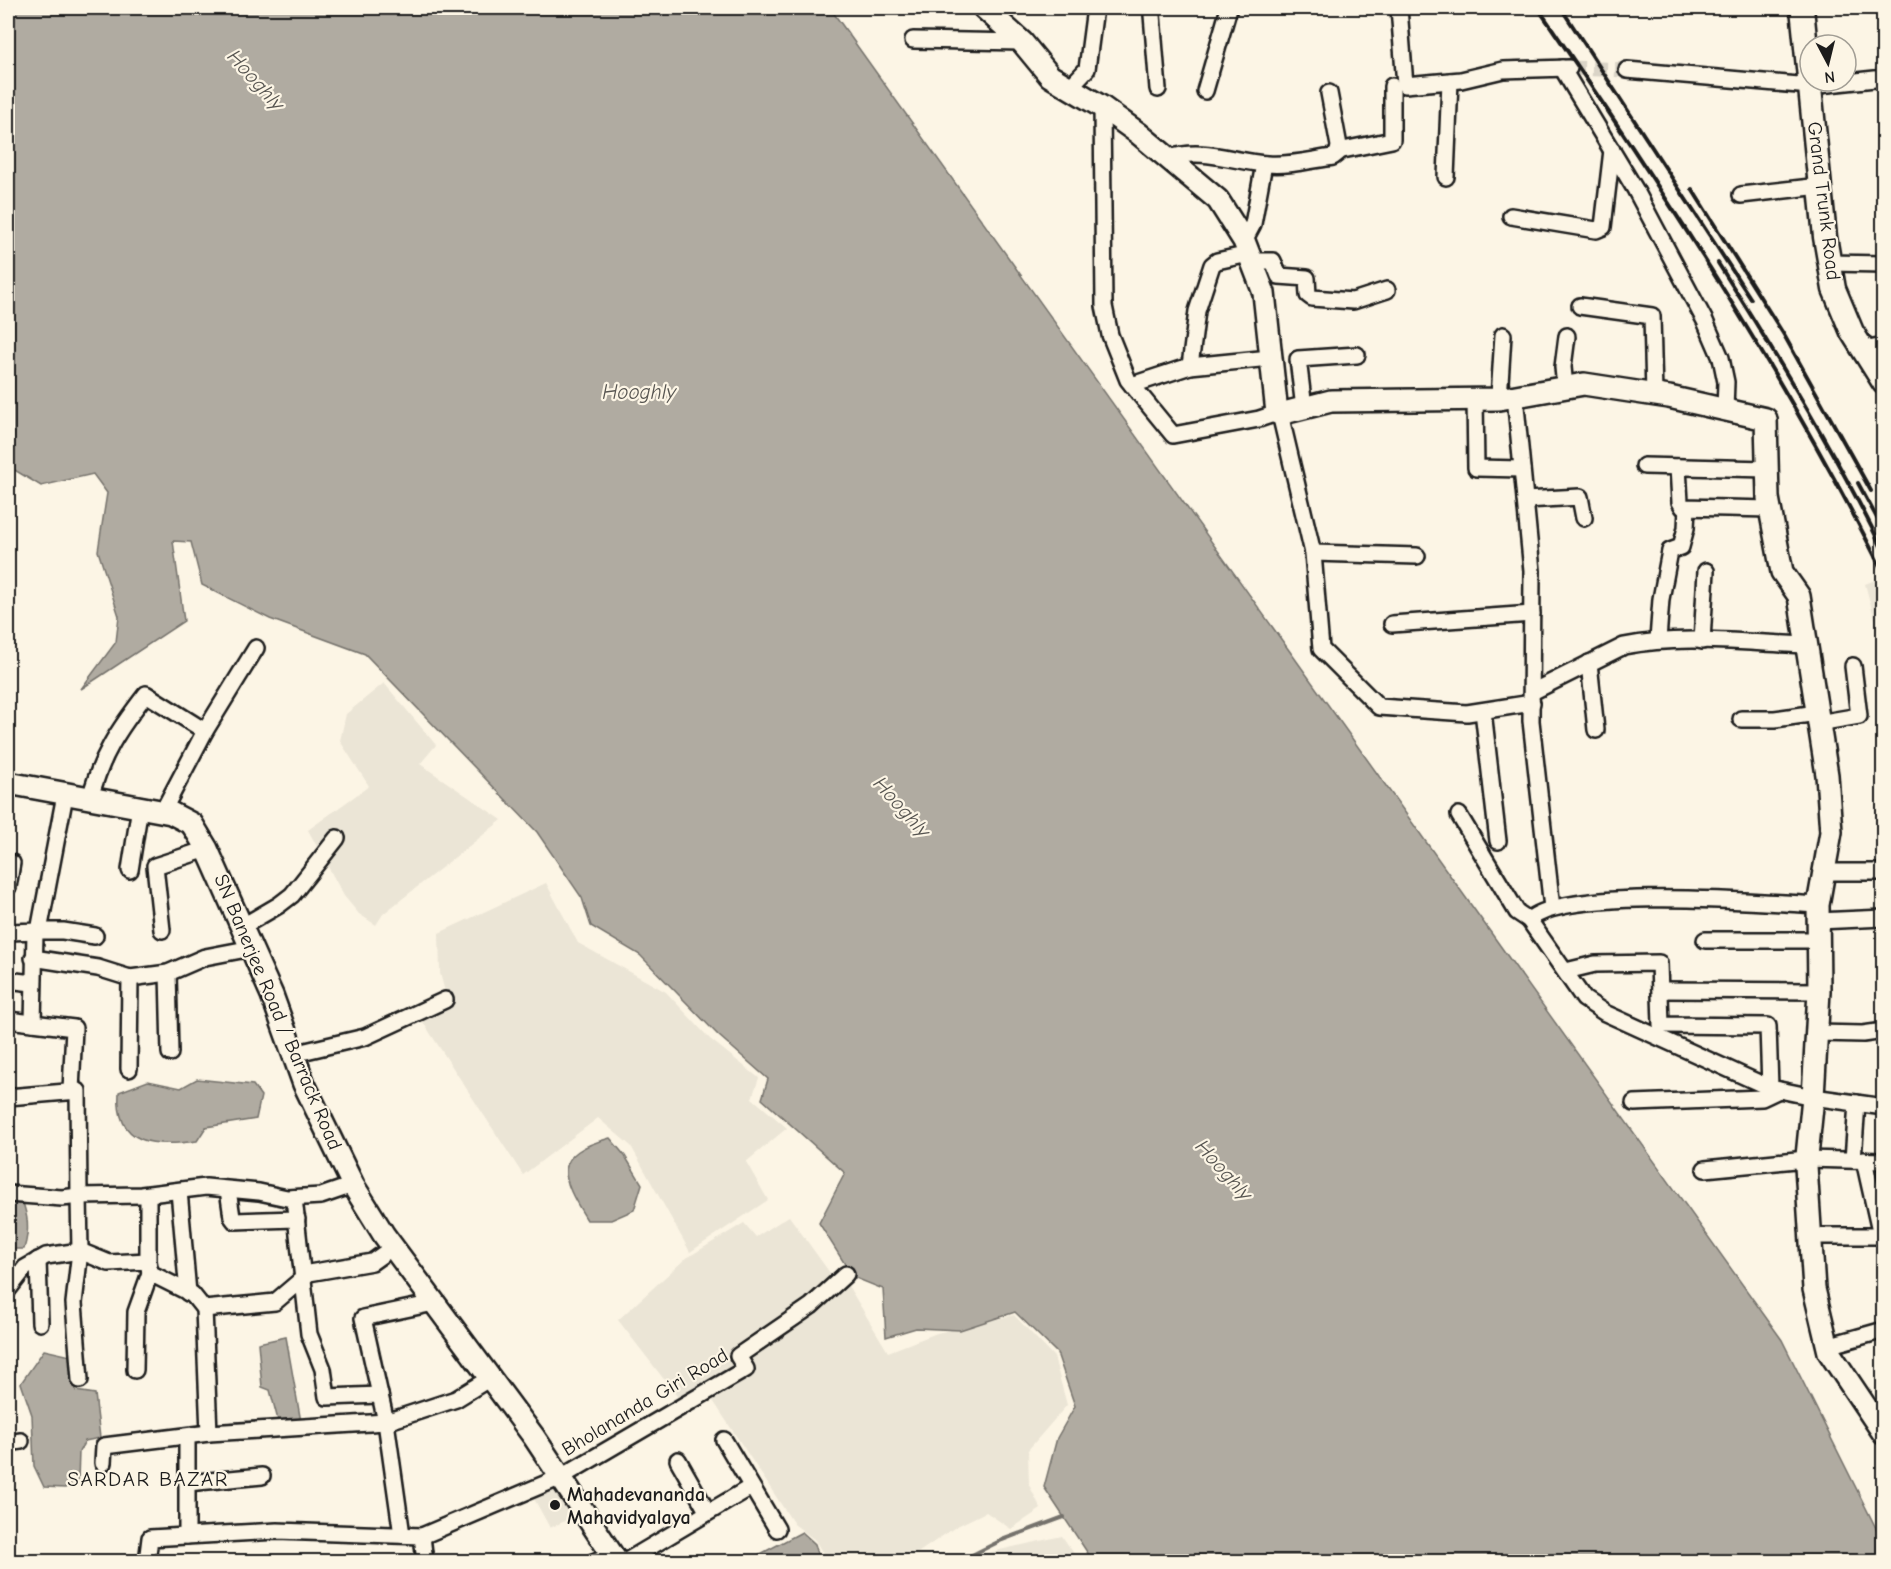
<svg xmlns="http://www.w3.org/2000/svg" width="1891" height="1569" viewBox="0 0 1891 1569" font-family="'Comic Neue',sans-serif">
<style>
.built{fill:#ebe5d6}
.water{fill:#b0aba1;stroke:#75726c;stroke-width:1.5}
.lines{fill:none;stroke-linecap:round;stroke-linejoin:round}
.stream{stroke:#75726c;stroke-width:4}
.street-tunnel{stroke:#dad4c7;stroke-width:15;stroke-dasharray:15 8;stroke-linecap:butt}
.street-casing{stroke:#1c1c1c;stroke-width:20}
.secondary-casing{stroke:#1c1c1c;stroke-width:26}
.primary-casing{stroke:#1c1c1c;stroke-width:27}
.street{stroke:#fcf5e5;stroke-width:15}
.secondary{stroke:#fcf5e5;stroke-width:21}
.primary{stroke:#fcf5e5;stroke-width:22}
.rail{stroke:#1c1c1c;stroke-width:4}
.poi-dot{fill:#1c1c1c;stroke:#fcf5e5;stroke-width:2}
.labels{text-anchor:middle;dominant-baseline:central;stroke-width:4.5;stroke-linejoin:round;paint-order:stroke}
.street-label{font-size:20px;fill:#1c1c1c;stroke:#fcf5e5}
.poi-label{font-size:20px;font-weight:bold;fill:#1c1c1c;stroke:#fcf5e5;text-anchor:start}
.water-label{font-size:21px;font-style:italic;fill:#575551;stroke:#fcf5e5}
.neighbourhood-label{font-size:21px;letter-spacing:1.5px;fill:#1c1c1c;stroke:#fcf5e5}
</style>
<rect width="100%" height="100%" fill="#fcf5e5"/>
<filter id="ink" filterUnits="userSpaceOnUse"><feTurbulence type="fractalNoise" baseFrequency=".0167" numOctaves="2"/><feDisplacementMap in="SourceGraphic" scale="12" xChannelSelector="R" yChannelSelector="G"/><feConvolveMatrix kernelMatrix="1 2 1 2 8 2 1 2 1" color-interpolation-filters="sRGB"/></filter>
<g filter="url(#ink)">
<g class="built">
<polygon points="1883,577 1883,649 1865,584"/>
<polygon points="384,683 436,745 420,764 502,820 383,914 376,925 359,914 344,896 308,830 369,786 340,741 346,714"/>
<polygon points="546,883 578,943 666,992 710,1039 759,1078 752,1098 787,1128 746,1162 768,1200 690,1252 631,1146 598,1118 523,1175 419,1016 451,1000 445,992 440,973 439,933"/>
<polygon points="789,1216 835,1280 732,1353 739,1368 680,1400 618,1320 685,1259 744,1223 756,1237"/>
<polygon points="847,1284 888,1352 937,1333 1014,1315 1054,1357 1067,1405 1028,1450 1029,1485 1041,1509 1011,1529 986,1512 957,1526 906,1561 828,1562 815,1540 794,1524 710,1396 752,1372 743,1357"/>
<polygon points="558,1483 580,1514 550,1528 532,1495"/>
<polygon points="1062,1536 1079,1561 971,1561 978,1555"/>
</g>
<g class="water">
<polygon points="8,8 830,8 1782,1340 1883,1542 1883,1561 1093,1561 1044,1487 1057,1438 1075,1406 1057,1353 1015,1312 960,1330 916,1328 886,1337 883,1289 853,1277 819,1223 845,1173 762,1099 768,1079 718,1035 640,955 591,926 582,898 537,832 365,654 270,619 202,585 191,542 173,541 184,621 81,689 116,642 119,616 98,551 107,493 93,474 41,486 8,466"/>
<path d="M 197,1079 L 253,1085 L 261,1096 L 256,1119 L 206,1127 L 197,1141 C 155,1147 115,1146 119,1092 L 148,1081 L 181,1088 Z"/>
<path d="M 610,1138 L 625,1156 L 642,1184 L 634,1210 L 611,1220 L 587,1220 C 560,1177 551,1154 610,1138 Z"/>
<path d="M 8,1196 L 21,1197 C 28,1216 30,1229 24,1249 L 8,1249 Z"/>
<polygon points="286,1337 301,1422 279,1424 270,1390 262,1387 258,1343"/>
<polygon points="44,1350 71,1356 76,1391 95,1394 100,1438 85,1441 79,1452 78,1480 65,1488 44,1487 34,1466 32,1415 21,1383"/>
<polygon points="802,1532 815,1544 820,1561 753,1561 751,1559"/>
</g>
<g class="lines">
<polyline class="stream" points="958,1562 1002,1540 1064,1517"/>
<polyline class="street-tunnel" points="1569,68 1627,70"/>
<defs>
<g id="street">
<polyline points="1399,8 1405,85 1461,80 1503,70 1569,68"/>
<polyline points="1152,15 1158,89"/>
<polyline points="913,40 1022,42"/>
<polyline points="1562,68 1635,189 1705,321 1721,358 1726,382 1725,410"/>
<polyline points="1627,70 1810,86 1884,78"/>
<polyline points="1070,87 1087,69 1095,8"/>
<polyline points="1205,91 1229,8"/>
<polyline points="1102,107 1104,306 1110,335 1128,380 1173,435 1259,419 1277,413"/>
<polyline points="1338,151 1392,140 1392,86"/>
<path d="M 1170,158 C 1202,147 1234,162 1267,164 C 1289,166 1312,160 1333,157 L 1338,153 L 1339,146 L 1329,93"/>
<polyline points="1446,177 1450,81"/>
<polyline points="1741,195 1820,186"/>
<polyline points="1511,216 1596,230 1603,227 1612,150"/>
<polyline points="1244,241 1253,224 1264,164"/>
<polyline points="1252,261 1273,261 1279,276 1307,278 1308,295 1312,298 1353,301 1387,290"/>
<polyline points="1829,263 1884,264"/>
<polyline points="1580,306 1652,316 1654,395"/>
<polyline points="1863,350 1884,346"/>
<polyline points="1190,366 1197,311 1212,265 1217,261 1249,254"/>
<polyline points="1132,385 1190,366 1270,358"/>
<polyline points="1565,388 1563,367 1567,336"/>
<polyline points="1515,396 1532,571 1531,721 1552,908"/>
<polyline points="1475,399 1476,468 1522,469"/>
<polyline points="1499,399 1503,335"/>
<polyline points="1304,408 1298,359 1357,355"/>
<polyline points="1280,414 1313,553 1321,649 1379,707 1467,713 1532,703"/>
<polyline points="1644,466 1767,469"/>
<polyline points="1678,467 1680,502 1683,507 1770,509"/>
<polyline points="1525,500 1580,497 1584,518"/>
<polyline points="1313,553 1417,556"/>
<polyline points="1392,624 1532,614"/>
<polyline points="1658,640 1661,599 1670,551 1681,547 1686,528 1687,508"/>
<polyline points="1702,641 1706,571"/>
<polyline points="1589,663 1596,730"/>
<path d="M 1532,692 L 1624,646 C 1683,634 1746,643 1806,645"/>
<polyline points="1483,711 1498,841"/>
<polyline points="1741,719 1775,719 1817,713"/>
<polyline points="1818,723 1859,716 1853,666"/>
<path d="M 90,799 C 101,755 119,729 146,694 L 205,731"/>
<polyline points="163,811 205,731 256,648"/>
<polyline points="1459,815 1517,912 1529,920"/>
<polyline points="8,862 12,863 8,887"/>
<polyline points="130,870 140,807"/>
<polyline points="1823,872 1884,872"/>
<path d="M 1818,905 C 1763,902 1566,886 1529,920 L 1584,999 L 1605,1013 L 1770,1088 L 1813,1097 L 1884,1107"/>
<polyline points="1818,921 1884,918"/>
<polyline points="243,926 279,905 292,895 337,838"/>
<polyline points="162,930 155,866 207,849"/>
<polyline points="39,931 63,931 95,936"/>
<polyline points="8,932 39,931 65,795"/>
<polyline points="1705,940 1818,940"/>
<polyline points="33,958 98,968 130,978 168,973 205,957 252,948"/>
<polyline points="1566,971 1595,964 1659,963 1661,1025 1768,1026 1770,1088"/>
<polyline points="168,973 170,1053"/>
<polyline points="8,980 32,983"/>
<polyline points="1660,990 1819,991"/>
<polyline points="8,1020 74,1028 71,1091"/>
<polyline points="33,1023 35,932"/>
<polyline points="1817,1033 1863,1034 1884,1031"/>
<polyline points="293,1054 365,1037 445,1000"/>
<polyline points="129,1069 130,978"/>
<polyline points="8,1097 78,1091 79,1196 141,1195 206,1187 259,1192 287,1198 321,1196 353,1185"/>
<polyline points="1634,1103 1762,1098 1779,1090"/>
<polyline points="1853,1160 1857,1103"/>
<polyline points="1864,1160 1881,1236"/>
<polyline points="1705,1169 1806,1159 1884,1161"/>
<polyline points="228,1190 232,1217 235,1221 297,1219"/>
<polyline points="179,1191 188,1293"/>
<polyline points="8,1194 62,1198 79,1196 80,1251 74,1303 80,1380"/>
<polyline points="148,1195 148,1261"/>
<polyline points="294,1198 309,1334 323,1369 327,1397 380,1395"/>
<polyline points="1810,1236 1884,1236"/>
<polyline points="38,1260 40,1323"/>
<polyline points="8,1290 25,1268 46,1256 80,1251 109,1263 148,1261 150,1273 192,1294 204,1309 275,1302 309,1273 372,1262 393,1247"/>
<polyline points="204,1309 209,1433"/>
<polyline points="1827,1346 1884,1330"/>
<polyline points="135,1370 136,1312 150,1273"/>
<polyline points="724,1440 777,1529"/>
<polyline points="8,1443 21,1441"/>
<polyline points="678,1460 707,1511"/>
<polyline points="103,1463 104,1446 209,1433 386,1422 456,1399 490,1378"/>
<polyline points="187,1483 262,1476"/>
<polyline points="402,1535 386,1422 363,1318 434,1303"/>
<polyline points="187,1536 187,1437"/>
<polyline points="422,1536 425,1562"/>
<polyline points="147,1562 150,1538 277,1531 422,1536 561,1477 746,1369 738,1356 811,1306 846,1274"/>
<polyline points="593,1562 613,1554"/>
<polyline points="625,1562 751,1487"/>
</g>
<g id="secondary">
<polyline points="984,8 1022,42 1050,76 1102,107 1138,133 1218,200 1244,241 1264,293 1277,413 1280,414 1331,401 1499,399 1584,384 1669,397 1766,419 1768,498 1782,572 1799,596 1827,775 1831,832 1818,905 1819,991 1813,1097 1806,1166 1814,1289 1829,1352 1884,1434"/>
<polyline points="8,783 171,813 192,824 207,849 272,995 304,1084 353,1185 384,1235 534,1437 617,1562"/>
</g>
<polyline id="primary" points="1802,8 1825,237 1834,289 1852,332 1884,383"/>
</defs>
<use href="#street" class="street-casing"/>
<use href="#secondary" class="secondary-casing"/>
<use href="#primary" class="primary-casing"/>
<use href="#street" class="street"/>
<use href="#secondary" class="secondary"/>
<use href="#primary" class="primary"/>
<g class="rail">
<path d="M 1538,8 C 1663,190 1785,376 1884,574"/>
<polyline points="1561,8 1751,299"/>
<polyline points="1692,189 1784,335 1871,491"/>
<path d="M 1718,263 C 1778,357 1835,452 1884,552"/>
<polyline points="1858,483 1884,531"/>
</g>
</g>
</g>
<circle class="poi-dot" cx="555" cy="1505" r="6"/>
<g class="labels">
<g class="street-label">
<text transform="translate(1824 201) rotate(83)">Grand Trunk Road</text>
<text transform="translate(278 1012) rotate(67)">SN Banerjee Road / Barrack Road</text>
<text transform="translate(645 1402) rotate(-31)">Bholananda Giri Road</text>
</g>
<g class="poi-label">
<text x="567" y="1494">Mahadevananda<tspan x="567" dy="23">Mahavidyalaya</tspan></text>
</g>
<g class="water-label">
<text transform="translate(256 80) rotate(48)">Hooghly</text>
<text x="639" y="392">Hooghly</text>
<text transform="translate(902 807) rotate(48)">Hooghly</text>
<text transform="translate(1224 1170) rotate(48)">Hooghly</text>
</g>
<g class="neighbourhood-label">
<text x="148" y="1479">SARDAR BAZAR</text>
</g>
</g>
<rect width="1891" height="1569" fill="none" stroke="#fcf5e5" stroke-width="30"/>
<rect x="15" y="15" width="1861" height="1539" fill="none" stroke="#1c1c1c" stroke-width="2" filter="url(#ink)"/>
<g transform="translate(1828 63) rotate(173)"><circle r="28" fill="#fcf5e5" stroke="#a29e95" stroke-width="1.5"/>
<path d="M0-4.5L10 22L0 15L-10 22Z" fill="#1c1c1c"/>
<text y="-9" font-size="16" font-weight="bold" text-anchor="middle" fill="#1c1c1c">N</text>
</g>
</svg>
